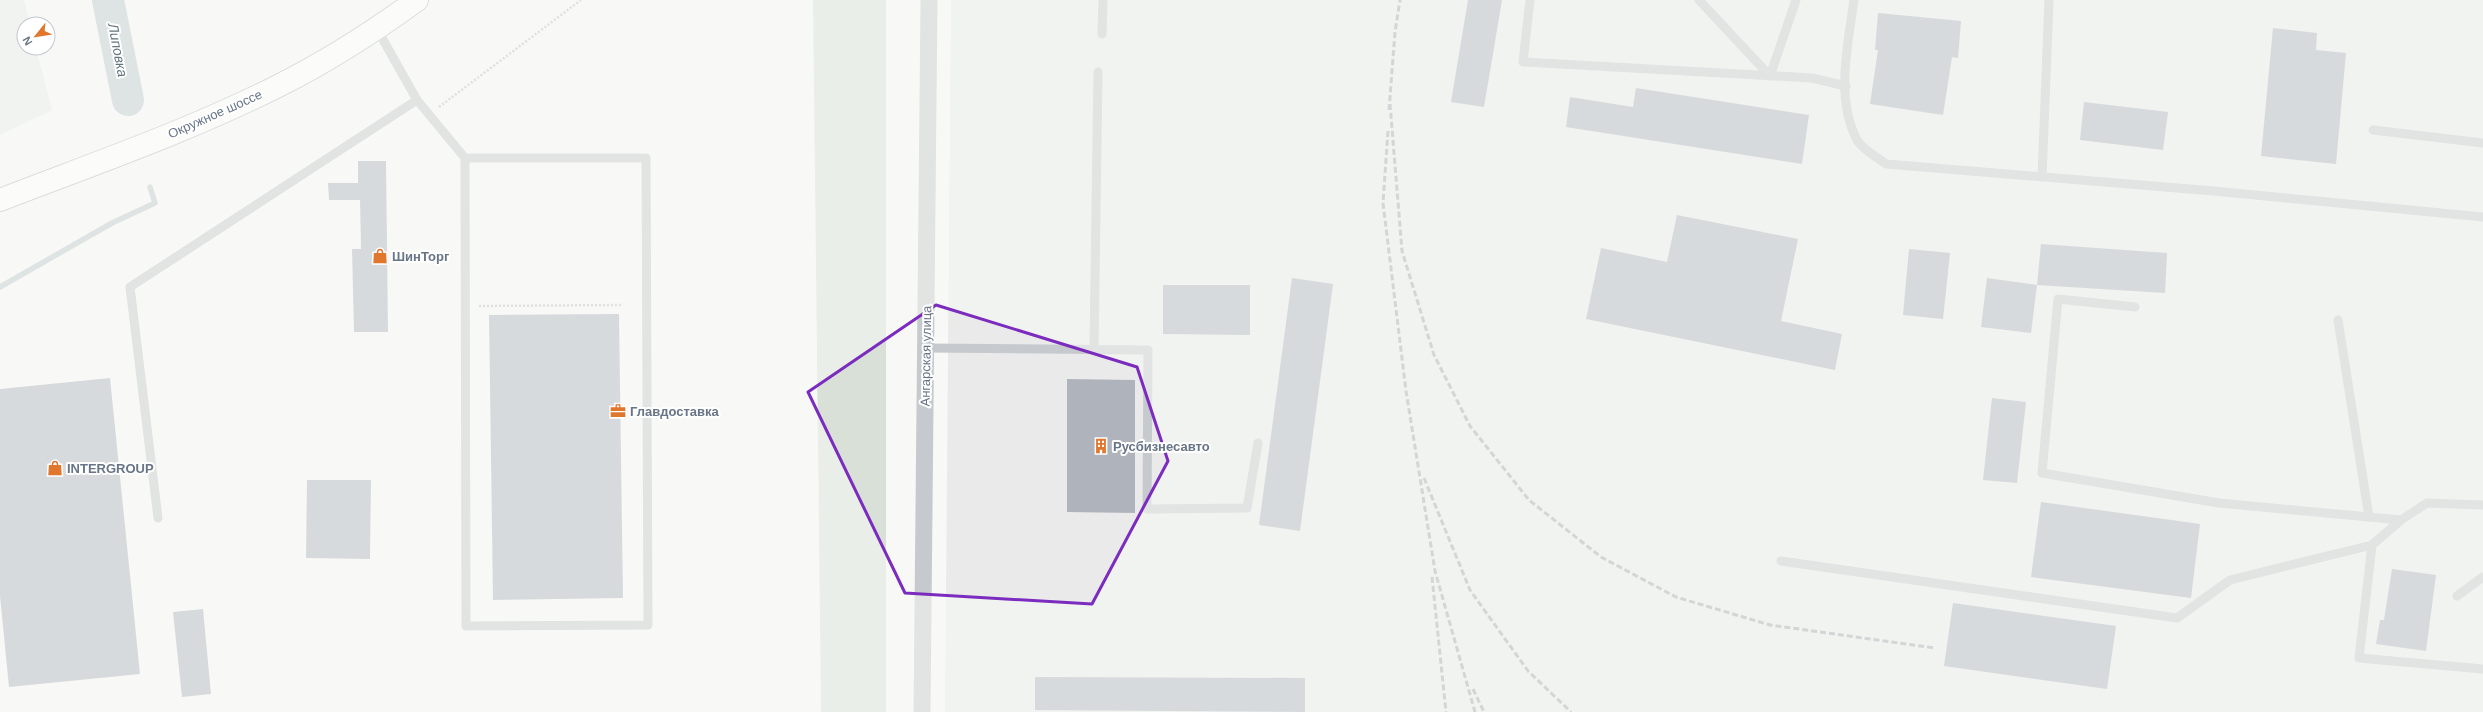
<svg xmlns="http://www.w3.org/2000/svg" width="2483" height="712" viewBox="0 0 2483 712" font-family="Arial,sans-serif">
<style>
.built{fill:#e9eae9}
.green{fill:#d9e0d7}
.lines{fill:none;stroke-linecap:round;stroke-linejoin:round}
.stream{stroke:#bfc8cd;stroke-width:5.5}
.river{stroke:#bfc8cd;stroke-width:32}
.building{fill:#afb4bc}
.primary-casing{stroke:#b9bcc1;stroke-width:24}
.path{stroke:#c0c1c4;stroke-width:2.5;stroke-dasharray:2 2;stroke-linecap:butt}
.lane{stroke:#c6c9cd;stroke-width:9}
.street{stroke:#c6c9cd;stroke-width:17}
.primary{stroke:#fff;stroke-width:22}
.rail{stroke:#a7abb2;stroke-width:3;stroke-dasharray:6 3;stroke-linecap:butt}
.marked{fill:none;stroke:#7b2cbf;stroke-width:3;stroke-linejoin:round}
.labels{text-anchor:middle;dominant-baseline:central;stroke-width:4;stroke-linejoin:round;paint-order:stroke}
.street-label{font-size:13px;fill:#687487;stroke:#fff}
.poi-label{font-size:13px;font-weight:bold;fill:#687487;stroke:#fff;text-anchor:start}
.water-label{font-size:14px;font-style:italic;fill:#637582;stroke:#fff}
</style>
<rect width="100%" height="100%" fill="#f8f9f6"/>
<g class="built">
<polygon points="0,0 24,0 30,24 24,24 24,48 36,48 52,110 0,135"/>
<polygon points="951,0 2483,0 2483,712 945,712"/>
</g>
<polygon class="green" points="813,0 886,0 886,712 821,712"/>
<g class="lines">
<polyline class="stream" points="0,287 112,223 155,203 150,187"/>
<polyline class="river" points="108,0 128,100"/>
</g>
<g class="building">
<polygon points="1468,0 1502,0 1484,107 1451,102"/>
<polygon points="1878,13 1961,21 1958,58 1952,57 1943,115 1870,104 1878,50 1875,50"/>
<polygon points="2273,28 2317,33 2316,50 2346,53 2336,164 2261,156"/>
<polygon points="1636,88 1809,115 1802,164 1566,127 1570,97 1633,107"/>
<polygon points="2084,102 2168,112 2163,150 2080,140"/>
<polygon points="358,161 386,161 388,332 354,332 352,249 361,249 360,200 329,200 328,183 358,183"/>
<polygon points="1677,215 1798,239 1781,321 1842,334 1835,370 1586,319 1601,248 1667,262"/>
<polygon points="2041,244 2167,253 2165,293 2037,285"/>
<polygon points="1909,249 1950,253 1943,319 1903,315"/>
<polygon points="1292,278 1333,284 1300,531 1259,525"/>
<polygon points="1987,278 2037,285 2031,333 1981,327"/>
<polygon points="1163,285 1250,285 1250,335 1163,334"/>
<polygon points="619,314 623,598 493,600 489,315"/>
<polygon points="110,378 140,674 9,687 0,596 0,389"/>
<polygon points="1067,379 1135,380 1135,513 1067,512"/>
<polygon points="1992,398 2026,402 2017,483 1983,480"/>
<polygon points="307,480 371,480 370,559 306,558"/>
<polygon points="2041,502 2200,524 2191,598 2031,577"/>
<polygon points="2392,569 2436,575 2426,651 2376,644 2380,620 2384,620"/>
<polygon points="1953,603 2116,626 2107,689 1944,666"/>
<polygon points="203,609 211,694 182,697 173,612"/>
<polygon points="1035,677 1305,678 1305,712 1035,710"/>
</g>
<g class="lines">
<defs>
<path id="primary" d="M 0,200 C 93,164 189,131 278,86 C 326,62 373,32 417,0"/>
</defs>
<use href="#primary" class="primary-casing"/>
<g class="path">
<polyline points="439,107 581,0"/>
<polyline points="479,306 621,305"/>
</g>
<g class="lane">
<polyline points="1530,0 1523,62 1812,78 1846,86"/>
<polyline points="1699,0 1770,76"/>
<path d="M 1854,0 C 1848,45 1835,98 1857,140 C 1862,149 1878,158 1886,164 L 2214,191 L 2483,217"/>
<polyline points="377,29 417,100 465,158"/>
<polyline points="1102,34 1103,0"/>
<polyline points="1770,76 1796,0"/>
<polyline points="2373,130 2483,143"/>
<polygon points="465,158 646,158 648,625 466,626"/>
<polyline points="2042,177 2049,0"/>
<polyline points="2135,307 2058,299 2042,473 2219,503 2401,520"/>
<polyline points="2338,320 2369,517"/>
<polyline points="926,348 1148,350 1147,509 1247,508 1258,443"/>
<polyline points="1094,349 1098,72"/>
<polyline points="158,518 130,287 417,100"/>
<polyline points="2372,545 2359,658 2483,669"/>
<polyline points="1781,561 2177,618 2230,580 2372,545 2401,520 2427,503 2483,505"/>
<polyline points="2457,596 2483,577"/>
</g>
<polyline class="street" points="922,712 929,0"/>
<use href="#primary" class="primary"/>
<g class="rail">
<polyline points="1390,104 1402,251 1434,355 1470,426 1529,500 1601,557 1676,597 1770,625 1935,648"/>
<polyline points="1389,110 1395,32 1400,0"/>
<polyline points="1388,131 1383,203 1406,391 1435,571 1475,712"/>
<polyline points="1424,478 1470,590 1528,671 1571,712"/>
<polyline points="1432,577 1446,712"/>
<polyline points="1473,689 1484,712"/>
</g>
</g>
<path d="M0 0H2483V712H0ZM 936,305 L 1137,367 L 1168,461 L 1092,604 L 905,593 L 808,392 Z" fill="#f8f9f6" fill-opacity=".55" fill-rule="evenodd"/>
<path class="marked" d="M 936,305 L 1137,367 L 1168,461 L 1092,604 L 905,593 L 808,392 Z"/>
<defs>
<symbol id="shop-bare" viewBox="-9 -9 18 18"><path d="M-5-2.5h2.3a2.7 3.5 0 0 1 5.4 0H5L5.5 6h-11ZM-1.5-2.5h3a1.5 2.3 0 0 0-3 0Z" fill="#e1762d" stroke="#fff" stroke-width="2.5" paint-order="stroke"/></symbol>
<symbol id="office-bare" viewBox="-9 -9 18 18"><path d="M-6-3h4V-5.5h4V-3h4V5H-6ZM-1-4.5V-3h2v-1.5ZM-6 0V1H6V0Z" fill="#e1762d" stroke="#fff" stroke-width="2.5" paint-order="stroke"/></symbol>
<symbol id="building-bare" viewBox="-9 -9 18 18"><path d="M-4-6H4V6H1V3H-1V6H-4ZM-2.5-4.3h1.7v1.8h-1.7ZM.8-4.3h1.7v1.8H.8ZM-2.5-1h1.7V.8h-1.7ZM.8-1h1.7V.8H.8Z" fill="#e1762d" stroke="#fff" stroke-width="2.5" paint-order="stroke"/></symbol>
</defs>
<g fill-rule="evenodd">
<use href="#shop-bare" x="369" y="245" width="22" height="22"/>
<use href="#office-bare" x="607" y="400" width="22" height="22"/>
<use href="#building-bare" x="1090" y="435" width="22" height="22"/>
<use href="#shop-bare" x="44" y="457" width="22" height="22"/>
</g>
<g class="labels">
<g class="street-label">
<text transform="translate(215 114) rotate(-24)">Окружное шоссе</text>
<text transform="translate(926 356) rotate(-89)">Ангарская улица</text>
</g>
<g class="poi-label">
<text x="392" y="256">ШинТорг</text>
<text x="630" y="411">Главдоставка</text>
<text x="1113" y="446">Русбизнесавто</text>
<text x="67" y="468">INTERGROUP</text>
</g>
<g class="water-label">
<text transform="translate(118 50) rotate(79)">Липовка</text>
</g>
</g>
<g transform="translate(36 36) rotate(240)"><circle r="19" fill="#ffffff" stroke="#c3c7cf"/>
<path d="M0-3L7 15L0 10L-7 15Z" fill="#e1762d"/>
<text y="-6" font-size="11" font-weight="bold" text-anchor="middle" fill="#687487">N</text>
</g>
</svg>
